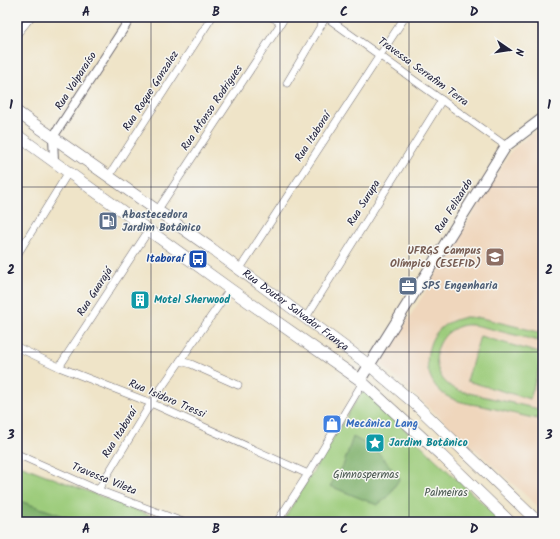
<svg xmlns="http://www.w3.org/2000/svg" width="560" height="539" viewBox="0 0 560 539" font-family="Kalam,sans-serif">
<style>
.built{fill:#efd6bc}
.green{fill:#9dcc7b;stroke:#60775b}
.forest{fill:#7eb06b;stroke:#506953}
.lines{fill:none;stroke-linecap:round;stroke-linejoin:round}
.minor-casing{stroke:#6a666c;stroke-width:8}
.tertiary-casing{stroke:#6a666c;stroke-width:10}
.secondary-casing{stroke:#6a666c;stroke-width:12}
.primary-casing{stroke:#6a666c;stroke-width:12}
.minor{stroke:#fff;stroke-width:7}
.tertiary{stroke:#fff;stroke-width:8}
.secondary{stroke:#fff;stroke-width:10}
.primary{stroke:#fff;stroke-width:11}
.grid{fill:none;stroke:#22223b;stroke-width:1;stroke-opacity:0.55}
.labels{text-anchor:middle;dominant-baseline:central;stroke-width:3;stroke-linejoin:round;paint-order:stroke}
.street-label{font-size:11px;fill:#22223b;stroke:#f6f6f2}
.service-label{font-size:11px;font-weight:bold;fill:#4e5e75;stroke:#f6f6f2;text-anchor:start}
.education-label{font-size:11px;font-weight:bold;fill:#785e54;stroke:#f6f6f2;text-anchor:end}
.transit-label{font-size:11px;font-weight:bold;fill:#164399;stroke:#f6f6f2;text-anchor:end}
.culture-label{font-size:11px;font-weight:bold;fill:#0d838f;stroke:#f6f6f2;text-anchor:start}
.shop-label{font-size:11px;font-weight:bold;fill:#366cbe;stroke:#f6f6f2;text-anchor:start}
.park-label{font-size:11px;fill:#47554e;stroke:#f6f6f2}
.neatline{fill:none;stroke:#22223b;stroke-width:1.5}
.grid-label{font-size:13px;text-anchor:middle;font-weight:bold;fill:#22223b}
</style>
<rect width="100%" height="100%" fill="#f6f6f2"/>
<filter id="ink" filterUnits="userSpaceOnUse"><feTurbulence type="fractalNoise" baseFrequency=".025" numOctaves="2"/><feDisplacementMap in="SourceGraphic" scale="8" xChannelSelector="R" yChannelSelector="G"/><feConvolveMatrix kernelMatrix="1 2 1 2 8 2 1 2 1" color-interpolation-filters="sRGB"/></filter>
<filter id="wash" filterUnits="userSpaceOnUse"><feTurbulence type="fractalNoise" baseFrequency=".012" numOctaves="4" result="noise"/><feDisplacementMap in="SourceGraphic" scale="16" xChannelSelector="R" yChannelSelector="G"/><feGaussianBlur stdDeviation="0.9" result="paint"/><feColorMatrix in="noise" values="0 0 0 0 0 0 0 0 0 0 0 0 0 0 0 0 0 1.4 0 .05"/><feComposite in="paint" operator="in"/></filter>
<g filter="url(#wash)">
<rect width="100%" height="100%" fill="#efe4c8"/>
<polygon class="built" points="543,125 543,511 381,364 512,150"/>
<g class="green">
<path d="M 466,317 L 481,318 L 543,333 L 543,342 C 527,338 511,334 495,330 C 486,328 475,324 465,325 C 441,329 429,355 441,376 C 445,384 453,388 460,391 L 543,410 L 543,420 C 523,416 503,411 483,406 C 470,404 456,402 445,395 C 430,385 424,365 429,348 C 434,329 447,321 466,317 Z"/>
<polygon points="480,336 543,354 530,399 467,381"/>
<polygon points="364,388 436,460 503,522 282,522"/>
<polygon points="17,464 167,522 17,522"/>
</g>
<g class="forest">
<polygon points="353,437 375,449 400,478 387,498 377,505 330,486 343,466"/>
<polygon points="17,500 81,522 17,522"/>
</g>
</g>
<g filter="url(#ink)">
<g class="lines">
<defs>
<g id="minor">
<polyline points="272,17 281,23"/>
<polyline points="326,17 506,146"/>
<polyline points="17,34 31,17"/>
<polyline points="287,83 326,17"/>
<polyline points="109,176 212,17"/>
<polyline points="157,211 285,17"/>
<polyline points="17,255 68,173"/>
<polyline points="239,270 405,17"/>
<polyline points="305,319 442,100"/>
<polyline points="17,347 59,367 151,403 308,474"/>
<polyline points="180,361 191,364 238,385"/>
<polyline points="59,367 149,230"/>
<polyline points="17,454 98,490 183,522"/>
<polyline points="98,490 151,403 230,289"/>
<polyline points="277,522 308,474 363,382"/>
</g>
<polyline id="tertiary" points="54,162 53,137 131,17"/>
<polyline id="secondary" points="360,380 506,146 543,118"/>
<g id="primary">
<path id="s1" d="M 17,112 L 212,249 L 369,365 L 414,403 L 538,522"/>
<polyline points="17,135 230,289 360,380 441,455 510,522"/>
</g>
</defs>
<use href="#minor" class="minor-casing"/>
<use href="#tertiary" class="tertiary-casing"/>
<use href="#secondary" class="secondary-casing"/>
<use href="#primary" class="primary-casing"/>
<use href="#minor" class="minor"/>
<use href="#tertiary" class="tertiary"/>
<use href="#secondary" class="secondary"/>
<use href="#primary" class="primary"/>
</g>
</g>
<path class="grid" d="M 151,17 L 151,522M 280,17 L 280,522M 409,17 L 409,522M 17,187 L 543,187M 17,352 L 543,352"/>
<defs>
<symbol id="fuel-square" viewBox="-11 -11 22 22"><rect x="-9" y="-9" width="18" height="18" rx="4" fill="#5c6f8a" stroke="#f6f6f2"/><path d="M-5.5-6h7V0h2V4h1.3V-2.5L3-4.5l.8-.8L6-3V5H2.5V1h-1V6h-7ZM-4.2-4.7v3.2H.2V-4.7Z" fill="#fff"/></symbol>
<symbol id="university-square" viewBox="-11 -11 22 22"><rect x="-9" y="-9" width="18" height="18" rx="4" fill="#8d6e63" stroke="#f6f6f2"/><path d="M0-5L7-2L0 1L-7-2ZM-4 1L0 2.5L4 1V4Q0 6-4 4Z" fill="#fff"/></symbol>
<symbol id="bus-square" viewBox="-11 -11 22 22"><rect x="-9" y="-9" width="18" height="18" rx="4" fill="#1a4fb4" stroke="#f6f6f2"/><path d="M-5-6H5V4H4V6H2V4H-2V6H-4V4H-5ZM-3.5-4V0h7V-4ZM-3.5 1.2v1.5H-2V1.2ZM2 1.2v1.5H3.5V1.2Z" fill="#fff"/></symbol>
<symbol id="office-square" viewBox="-11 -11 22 22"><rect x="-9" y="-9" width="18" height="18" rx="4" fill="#5c6f8a" stroke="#f6f6f2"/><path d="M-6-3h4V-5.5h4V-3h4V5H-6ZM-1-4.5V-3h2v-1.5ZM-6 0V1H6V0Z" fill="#fff"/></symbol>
<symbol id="building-square" viewBox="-11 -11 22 22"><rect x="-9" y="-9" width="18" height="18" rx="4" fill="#0f9aa8" stroke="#f6f6f2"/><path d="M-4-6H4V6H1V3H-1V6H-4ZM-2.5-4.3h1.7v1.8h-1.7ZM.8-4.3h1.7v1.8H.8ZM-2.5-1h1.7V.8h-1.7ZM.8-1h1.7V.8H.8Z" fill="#fff"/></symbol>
<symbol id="shop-square" viewBox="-11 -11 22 22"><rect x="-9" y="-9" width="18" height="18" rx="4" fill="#3f7fe0" stroke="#f6f6f2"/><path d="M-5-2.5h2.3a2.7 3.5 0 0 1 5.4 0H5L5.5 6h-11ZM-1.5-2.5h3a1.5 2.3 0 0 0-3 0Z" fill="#fff"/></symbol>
<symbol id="sight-square" viewBox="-11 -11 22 22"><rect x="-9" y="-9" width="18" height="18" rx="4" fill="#0f9aa8" stroke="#f6f6f2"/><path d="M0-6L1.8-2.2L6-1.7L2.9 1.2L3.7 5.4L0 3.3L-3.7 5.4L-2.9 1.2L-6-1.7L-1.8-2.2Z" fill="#fff"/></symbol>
</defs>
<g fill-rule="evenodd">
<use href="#fuel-square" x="97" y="210" width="22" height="22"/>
<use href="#university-square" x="484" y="246" width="22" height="22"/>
<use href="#bus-square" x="187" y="248" width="22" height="22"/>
<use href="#office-square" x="397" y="275" width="22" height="22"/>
<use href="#building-square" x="129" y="289" width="22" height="22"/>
<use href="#shop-square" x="321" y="413" width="22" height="22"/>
<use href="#sight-square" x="364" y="432" width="22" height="22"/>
</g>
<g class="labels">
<g class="street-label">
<text transform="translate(423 72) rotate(36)">Travessa Serrafim Terra</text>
<text transform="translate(76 81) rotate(-57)">Rua Valparaíso</text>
<text transform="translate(151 91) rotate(-57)">Rua Roque Gonzalez</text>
<text transform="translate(212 108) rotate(-56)">Rua Afonso Rodrigues</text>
<text transform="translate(313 137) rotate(-57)">Rua Itaboraí</text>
<text transform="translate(364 203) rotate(-58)">Rua Surupa</text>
<text transform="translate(454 206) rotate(-58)">Rua Felizardo</text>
<text transform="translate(95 292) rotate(-57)">Rua Guarajá</text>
<text stroke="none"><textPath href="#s1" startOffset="342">Rua Doutor Salvador França</textPath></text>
<text transform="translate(167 399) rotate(23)">Rua Isidoro Tressi</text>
<text transform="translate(120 433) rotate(-58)">Rua Itaboraí</text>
<text transform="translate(104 479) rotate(22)">Travessa Vileta</text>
</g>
<g class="service-label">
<text x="122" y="215">Abastecedora<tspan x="122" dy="13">Jardim Botânico</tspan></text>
<text x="422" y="286">SPS Engenharia</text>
</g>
<g class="education-label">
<text x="481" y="251">UFRGS Campus<tspan x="481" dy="13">Olímpico (ESEFID)</tspan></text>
</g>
<g class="transit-label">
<text x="184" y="259">Itaboraí</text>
</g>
<g class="culture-label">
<text x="154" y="300">Motel Sherwood</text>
<text x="389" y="443">Jardim Botânico</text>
</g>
<g class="shop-label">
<text x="346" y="424">Mecânica Lang</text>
</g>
<g class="park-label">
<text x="366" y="475">Gimnospermas</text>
<text x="446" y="493">Palmeiras</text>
</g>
</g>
<rect width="560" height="539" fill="none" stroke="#f6f6f2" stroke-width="44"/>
<g transform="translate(510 50) rotate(103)" stroke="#f6f6f2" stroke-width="3" paint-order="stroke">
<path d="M0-3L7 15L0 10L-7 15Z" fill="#22223b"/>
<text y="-6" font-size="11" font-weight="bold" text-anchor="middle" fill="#22223b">N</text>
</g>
<rect x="22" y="22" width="516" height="495" class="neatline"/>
<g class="grid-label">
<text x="86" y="16">A</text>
<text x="216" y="16">B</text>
<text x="344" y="16">C</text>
<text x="474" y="16">D</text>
<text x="11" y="109">1</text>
<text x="549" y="109">1</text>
<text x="11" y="274">2</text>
<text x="549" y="274">2</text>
<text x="11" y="439">3</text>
<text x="549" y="439">3</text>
<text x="86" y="533">A</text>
<text x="216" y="533">B</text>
<text x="344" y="533">C</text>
<text x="474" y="533">D</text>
</g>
</svg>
